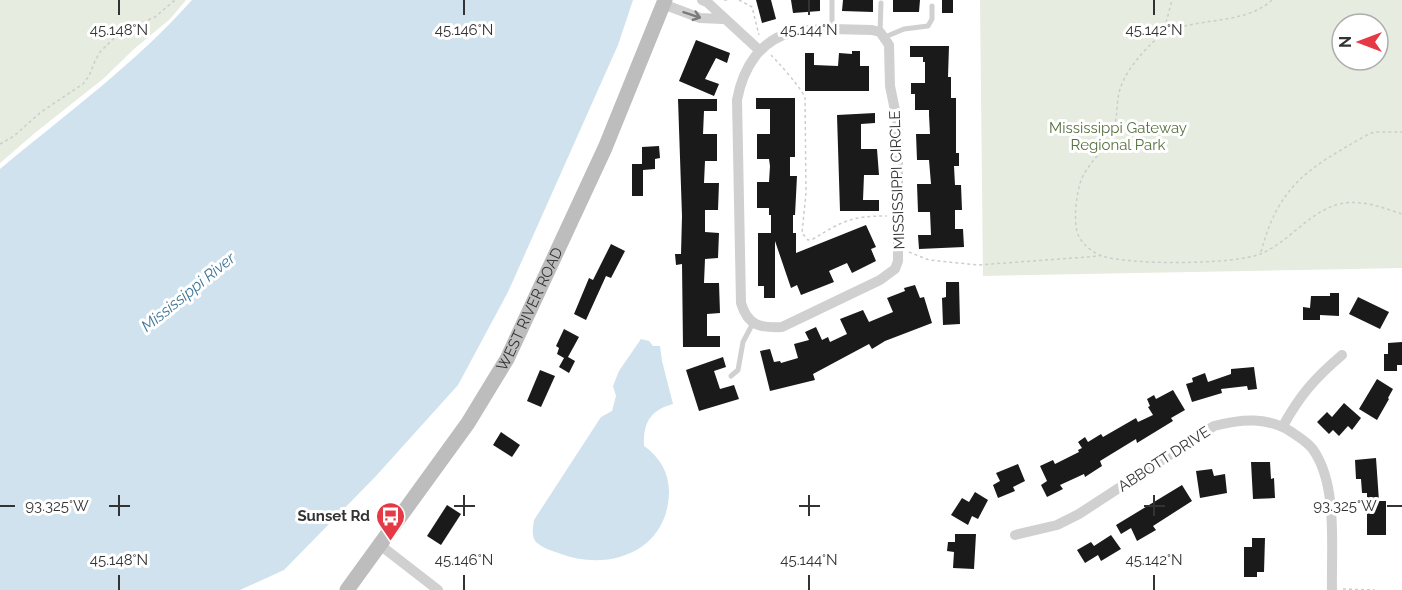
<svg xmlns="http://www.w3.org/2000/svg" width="1402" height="590" viewBox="0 0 1402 590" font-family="Raleway,sans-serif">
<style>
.green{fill:#e6ecdf;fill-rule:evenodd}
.water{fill:#cfe2ee}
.building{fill:#1a1a1a}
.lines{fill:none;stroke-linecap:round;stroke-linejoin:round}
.path{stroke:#cdcdcd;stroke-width:1.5;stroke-dasharray:3 3;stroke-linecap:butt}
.lane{stroke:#d0d0d0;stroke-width:5}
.street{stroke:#d0d0d0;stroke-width:10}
.secondary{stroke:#bdbdbd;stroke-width:15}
.oneway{stroke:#7a7a7a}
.ticks{fill:none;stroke:#333;stroke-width:2}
.labels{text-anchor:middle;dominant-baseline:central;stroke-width:6;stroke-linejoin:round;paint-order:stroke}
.park-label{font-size:15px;fill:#56703f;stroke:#fff}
.street-label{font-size:15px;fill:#333;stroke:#fff}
.poi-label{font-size:15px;font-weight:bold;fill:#333;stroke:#fff;text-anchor:end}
.water-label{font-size:16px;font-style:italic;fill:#3f7597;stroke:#fff}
.ticks-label{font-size:15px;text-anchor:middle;fill:#333;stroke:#fff;stroke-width:6;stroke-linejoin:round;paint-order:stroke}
</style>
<rect width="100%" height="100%" fill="#fff"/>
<g class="green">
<polygon points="0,0 186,0 170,19 134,49 103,79 36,132 0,163"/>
<path d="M 980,0 L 1402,0 L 1402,268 L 983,276 ZM 1342,24 L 1378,24 L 1378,60 L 1342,60 Z"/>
</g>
<g class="water">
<path d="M 192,0 L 633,0 L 618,45 L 508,292 L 458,385 L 376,476 L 284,570 L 240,590 L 0,590 L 0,169 C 66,114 135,64 192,0 Z"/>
<path d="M 641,339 L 649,341 L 653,346 L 660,346 L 662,361 L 673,404 C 650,410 643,423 644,446 C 660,457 669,473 669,492 C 668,551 610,572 561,554 C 553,551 542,548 536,542 C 531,536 533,527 534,520 L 601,417 L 612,411 L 616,396 L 613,386 L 619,371 Z"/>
</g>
<g class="building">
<polygon points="756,0 771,0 776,19 762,23"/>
<polygon points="791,0 820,0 820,11 793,13"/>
<polygon points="843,0 873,0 873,12 842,11"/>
<polygon points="893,0 920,0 919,12 893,12"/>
<rect x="942" y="0" width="11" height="13"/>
<polygon points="696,40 730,53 727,63 716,58 705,79 719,84 714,96 679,81"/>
<polygon points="910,46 949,46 948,77 951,77 951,98 956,98 956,153 959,153 959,166 954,166 955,185 961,185 962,210 955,210 955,229 963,229 964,247 919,249 918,235 931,235 930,212 918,212 917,184 931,184 929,160 917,160 916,134 930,134 929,115 929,110 915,110 915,94 911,94 911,83 925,83 925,62 923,62 923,57 910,57"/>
<polygon points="852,51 860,51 860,66 869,66 869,91 805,91 805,53 814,53 814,65 838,66 839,53 852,54"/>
<polygon points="756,98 795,98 795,157 790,157 790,176 797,176 795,215 793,215 793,233 796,233 796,253 866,225 876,247 871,249 876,261 852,273 847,263 829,271 834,282 801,295 797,285 791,288 775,241 775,298 764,298 764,286 758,286 758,233 771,233 771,215 769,215 769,208 757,208 757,182 769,182 770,166 769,159 757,159 757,134 770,134 770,109 756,109"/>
<polygon points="678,99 717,99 717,111 704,111 703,134 717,134 717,161 705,161 704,183 719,183 718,210 705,210 705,232 719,233 718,258 705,259 704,283 719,283 720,313 707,314 707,336 720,336 720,347 683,347 682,264 676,265 675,254 681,254 682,216"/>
<polygon points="875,113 875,123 861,124 861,149 877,149 879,175 864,175 863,200 879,200 879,211 840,211 837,115"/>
<polygon points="659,146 660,158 655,159 655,169 643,170 643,196 632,196 632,164 642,164 642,147"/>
<polygon points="611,244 625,251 611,278 606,276 586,320 574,314 589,278 593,280"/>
<polygon points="946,282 959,282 960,324 943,325 942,298 946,297"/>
<polygon points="915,285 920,298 924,297 932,323 885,341 872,349 869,344 813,374 815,380 770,391 760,351 770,349 774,362 780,361 781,363 798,358 794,344 809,340 805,332 816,327 822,340 828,337 830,342 847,334 840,319 863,310 869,322 893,312 887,298 905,291 904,288"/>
<polygon points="1330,293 1339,293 1339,316 1320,315 1320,320 1303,320 1303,307 1310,308 1311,296 1330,296"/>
<polygon points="1358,297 1389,312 1380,329 1349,314"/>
<polygon points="564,329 579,337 568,357 575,361 569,373 559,367 564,358 557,354 559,348 556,346"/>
<polygon points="1402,342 1402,365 1397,365 1397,371 1384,371 1384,354 1388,354 1388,343"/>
<polygon points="723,357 726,367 714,371 720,389 734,385 739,399 699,411 686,370"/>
<polygon points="1254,367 1257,389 1248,390 1247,386 1221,389 1222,393 1192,402 1186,384 1193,382 1192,378 1205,373 1208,382 1231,374 1231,369"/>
<polygon points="540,370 555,376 541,407 527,401"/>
<polygon points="1377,379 1393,389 1388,398 1389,399 1377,420 1359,409"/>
<polygon points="1173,390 1185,410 1171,418 1173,421 1137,443 1136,439 1100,461 1102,466 1085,477 1084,474 1060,485 1063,489 1047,497 1041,485 1047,481 1040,466 1053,460 1055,464 1079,452 1078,450 1082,448 1078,442 1085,437 1088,442 1101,434 1103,437 1136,418 1138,422 1153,415 1148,407 1150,406 1147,399 1154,395 1156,399"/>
<polygon points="1344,403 1361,418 1352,430 1348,426 1339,436 1333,430 1329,434 1317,422 1327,412 1332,417"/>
<polygon points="501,432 520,445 512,457 493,445"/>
<polygon points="1376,458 1379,501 1386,501 1386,535 1367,535 1367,493 1362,493 1361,479 1356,479 1355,460"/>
<polygon points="1251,462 1270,462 1271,479 1274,478 1275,498 1253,499"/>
<polygon points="1018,464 1025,481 1013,487 1015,491 998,498 993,485 1000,481 996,473"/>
<polygon points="1212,469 1214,476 1225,474 1227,493 1200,498 1196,471"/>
<polygon points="1182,485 1192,501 1153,526 1156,530 1137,541 1131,528 1121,534 1116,525"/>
<polygon points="975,492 988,500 978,519 972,516 968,525 951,515 962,498 969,502"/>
<polygon points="447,505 461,514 441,545 427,536"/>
<polygon points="955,534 976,534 974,569 953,568 954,552 947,551 948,542 955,542"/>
<polygon points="1111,535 1121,549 1101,561 1098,555 1085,563 1077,550 1091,542 1094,546"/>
<polygon points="1252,538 1265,538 1264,572 1257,572 1257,577 1244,577 1244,547 1252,547"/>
</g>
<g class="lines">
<g class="path">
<polyline points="724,0 727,0"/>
<polyline points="739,0 752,7 759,35"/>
<path d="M 1272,0 C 1239,30 1183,12 1151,44 C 1138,57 1123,75 1119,93 C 1116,106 1118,121 1112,133 C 1104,153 1084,165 1079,187 C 1076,200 1072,228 1081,240 C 1086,247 1094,253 1102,256 C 1130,265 1234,265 1260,254 C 1288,243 1307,214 1336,205 C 1358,198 1381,207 1402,214"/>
<polyline points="1163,34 1172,0"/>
<path d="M 771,55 C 779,63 803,90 805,98 L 806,193 L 802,233 L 808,240 L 813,239 C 843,221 851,216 887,216"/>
<polyline points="0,144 14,136 41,112 83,84 89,76 95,61 100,52 119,33 155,17 175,0"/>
<polyline points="909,252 929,260 978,265 1100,256"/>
<path d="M 1261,252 C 1279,184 1309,168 1367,135 L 1374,132 L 1402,132"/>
<polyline points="1343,589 1375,590"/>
</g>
<g class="lane">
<polyline points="832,1 832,29"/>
<polyline points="880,32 881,3"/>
<polyline points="885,37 904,29 928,26 932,19 932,6"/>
<polyline points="731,376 738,370 743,342 753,323"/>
</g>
<g class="street">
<polyline points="702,0 707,2 759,50"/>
<polyline points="663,4 700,18 723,19"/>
<path d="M 832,29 L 872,30 L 880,32 L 889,45 L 890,86 L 898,125 L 898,261 L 895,269 L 880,280 L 782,327 C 760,328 748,326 741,303 L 737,100 C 743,68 760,39 794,32 C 806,29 820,30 832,29 Z"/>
<path d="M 1283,426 C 1300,395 1315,378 1342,355"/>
<path d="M 1015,535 L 1057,525 L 1079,514 L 1214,426 C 1241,419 1268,416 1293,433 C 1300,438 1309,443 1314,451 C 1338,487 1331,547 1332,590"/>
<polyline points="380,545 438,590"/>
</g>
<path class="secondary" id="s1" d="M 347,590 L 468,423 L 507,359 L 605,148 L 665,0"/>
</g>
<defs><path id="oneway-shaft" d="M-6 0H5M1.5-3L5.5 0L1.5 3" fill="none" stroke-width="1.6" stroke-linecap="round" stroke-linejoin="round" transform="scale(1.5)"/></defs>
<use class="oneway" href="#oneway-shaft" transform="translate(692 15) rotate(18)"/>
<path class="ticks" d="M 119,0 L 119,15M 464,0 L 464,15M 809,0 L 809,15M 1154,0 L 1154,15M 119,495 L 119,516M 464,495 L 464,516M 809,495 L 809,516M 1154,495 L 1154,516M 0,506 L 15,506M 109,506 L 130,506M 454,506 L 475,506M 799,506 L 820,506M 1144,506 L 1165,506M 1387,506 L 1402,506M 119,575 L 119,590M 464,575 L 464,590M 809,575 L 809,590M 1154,575 L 1154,590"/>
<defs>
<symbol id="bus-pin" viewBox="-11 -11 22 30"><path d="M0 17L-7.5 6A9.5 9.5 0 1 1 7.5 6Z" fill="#e63946" stroke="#fff"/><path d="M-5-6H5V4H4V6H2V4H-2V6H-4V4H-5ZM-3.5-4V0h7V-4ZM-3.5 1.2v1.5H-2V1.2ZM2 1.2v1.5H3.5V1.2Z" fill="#fff"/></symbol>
</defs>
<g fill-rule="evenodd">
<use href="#bus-pin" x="374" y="500" width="33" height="45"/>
</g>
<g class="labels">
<g class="park-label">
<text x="1118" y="128">Mississippi Gateway<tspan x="1118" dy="17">Regional Park</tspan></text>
</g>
<g class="street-label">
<text transform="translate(897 180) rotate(-92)">MISSISSIPPI CIRCLE</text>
<text stroke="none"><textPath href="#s1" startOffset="336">WEST RIVER ROAD</textPath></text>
<text transform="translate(1164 459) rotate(-33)">ABBOTT DRIVE</text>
</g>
<g class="poi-label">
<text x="370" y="516">Sunset Rd</text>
</g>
<g class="water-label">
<text transform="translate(188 292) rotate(-39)">Mississippi River</text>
</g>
</g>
<g class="ticks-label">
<text x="119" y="35">45.148°N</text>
<text x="464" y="35">45.146°N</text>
<text x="809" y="35">45.144°N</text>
<text x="1154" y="35">45.142°N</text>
<text x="1345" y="511">93.325°W</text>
<text x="57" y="511">93.325°W</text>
<text x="119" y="565">45.148°N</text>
<text x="464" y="565">45.146°N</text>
<text x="809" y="565">45.144°N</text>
<text x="1154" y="565">45.142°N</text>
</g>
<g transform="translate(1360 42) rotate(270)"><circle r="28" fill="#ffffff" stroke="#adadad" stroke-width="1.5"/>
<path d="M0-4.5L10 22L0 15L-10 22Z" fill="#e63946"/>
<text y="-9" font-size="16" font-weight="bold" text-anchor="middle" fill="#333333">N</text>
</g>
</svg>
